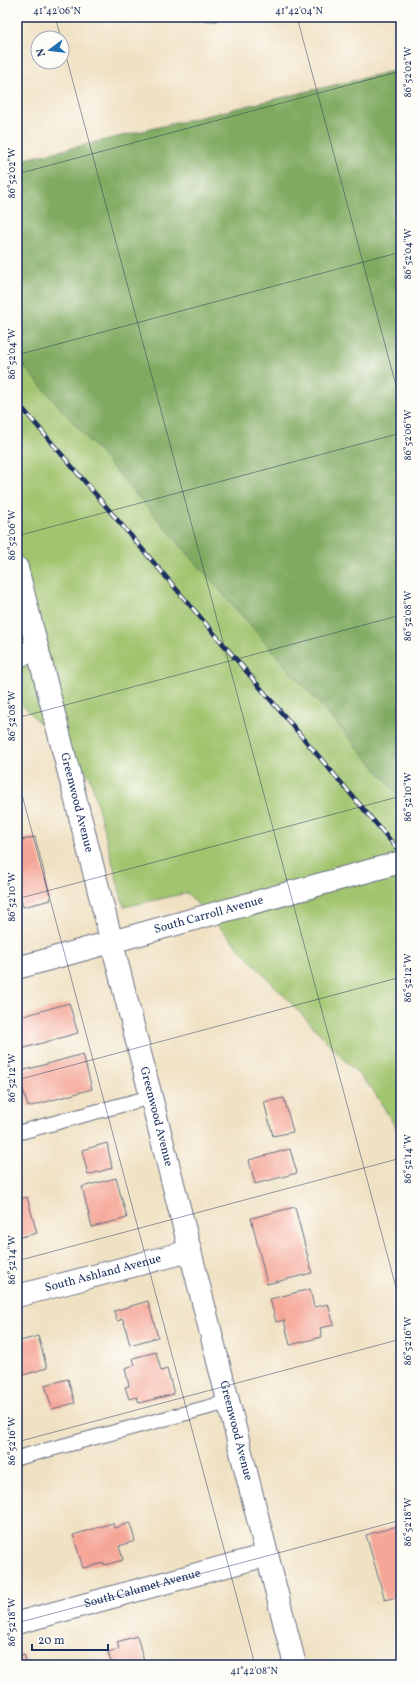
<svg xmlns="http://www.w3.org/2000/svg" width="418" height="1682" viewBox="0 0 418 1682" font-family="Vollkorn,serif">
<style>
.green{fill:#a1c46e;stroke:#5e7a66}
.forest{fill:#80aa61;stroke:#4e6c60}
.building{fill:#f5a697}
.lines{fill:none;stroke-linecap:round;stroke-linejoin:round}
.service-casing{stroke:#666d81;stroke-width:16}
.minor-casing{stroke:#666d81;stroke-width:24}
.tertiary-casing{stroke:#666d81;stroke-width:24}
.service{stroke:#fff;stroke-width:14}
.minor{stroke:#fff;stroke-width:22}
.tertiary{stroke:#fff;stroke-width:22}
.rail-casing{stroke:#1b2f5e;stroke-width:4.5}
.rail{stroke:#fdfcf7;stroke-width:3;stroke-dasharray:9;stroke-linecap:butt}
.ticks{fill:none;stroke:#1b2f5e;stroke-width:1;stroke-opacity:0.45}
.labels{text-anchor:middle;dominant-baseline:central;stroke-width:3;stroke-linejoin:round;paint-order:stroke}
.street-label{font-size:12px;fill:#1b2f5e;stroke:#fdfcf7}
.neatline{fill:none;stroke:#1b2f5e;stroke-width:1.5}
.ticks-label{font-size:10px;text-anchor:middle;fill:#1b2f5e}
</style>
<rect width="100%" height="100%" fill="#fdfcf7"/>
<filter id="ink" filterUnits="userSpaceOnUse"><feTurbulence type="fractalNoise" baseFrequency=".025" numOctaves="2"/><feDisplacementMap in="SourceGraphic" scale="8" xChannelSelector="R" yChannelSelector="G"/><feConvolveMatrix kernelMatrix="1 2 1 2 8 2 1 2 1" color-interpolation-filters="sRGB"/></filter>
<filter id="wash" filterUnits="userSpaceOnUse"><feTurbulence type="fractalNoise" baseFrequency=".012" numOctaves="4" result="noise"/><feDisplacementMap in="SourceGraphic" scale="16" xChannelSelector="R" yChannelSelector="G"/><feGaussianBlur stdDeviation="0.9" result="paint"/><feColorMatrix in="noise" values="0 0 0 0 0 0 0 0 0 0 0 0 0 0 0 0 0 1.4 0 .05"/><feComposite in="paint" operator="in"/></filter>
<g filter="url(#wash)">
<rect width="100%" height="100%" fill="#f0e1c3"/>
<polygon class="green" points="17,358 401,797 401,1136 373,1090 187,893 124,907 90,777 17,699"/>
<polygon class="forest" points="401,69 401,797 17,358 17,161"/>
<g id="blocks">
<g class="building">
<polygon points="166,17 217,17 217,21 166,18"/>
<polygon points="35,837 51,900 23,907 17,886 17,841"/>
<polygon points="69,1003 78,1033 17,1050 17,1018"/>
<polygon points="83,1054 92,1089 28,1107 18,1072"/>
<polygon points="284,1098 293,1132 273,1136 264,1102"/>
<polygon points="107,1143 112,1168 88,1175 82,1150"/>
<polygon points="290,1149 297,1173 255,1184 249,1160"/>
<polygon points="116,1178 127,1218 92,1227 82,1187"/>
<polygon points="27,1197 37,1233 17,1238 17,1200"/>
<polygon points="295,1207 312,1273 267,1284 251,1218"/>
<polygon points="310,1289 314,1307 328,1304 334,1325 320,1328 322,1337 290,1345 284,1320 276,1322 270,1299"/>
<polygon points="148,1301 158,1337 130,1345 123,1319 117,1321 114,1311"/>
<polygon points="38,1336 47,1368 17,1377 17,1342"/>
<polygon points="156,1352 161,1371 167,1369 174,1394 139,1403 137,1397 129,1399 125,1387 129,1386 125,1368 135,1365 133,1358"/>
<polygon points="68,1379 75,1403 52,1409 45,1385"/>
<polygon points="113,1523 114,1528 130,1523 135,1541 119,1546 123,1560 104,1565 104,1563 83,1568 73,1535"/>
<polygon points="401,1525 401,1596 385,1600 366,1535"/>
<polygon points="137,1636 145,1665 112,1665 108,1652 119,1649 117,1642"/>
<polygon points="24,1654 27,1665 17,1665 17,1656"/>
</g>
</g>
</g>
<g filter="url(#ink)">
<use href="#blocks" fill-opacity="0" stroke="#666d81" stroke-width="1"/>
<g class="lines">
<defs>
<g id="service">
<polyline points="17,1133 151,1097"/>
<polyline points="17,1458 228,1402"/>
</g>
<g id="minor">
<polyline points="17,656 38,650"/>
<path id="s1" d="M 17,1296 L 190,1251"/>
<path id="s2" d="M 17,1623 L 267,1555"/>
</g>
<g id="tertiary">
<path id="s3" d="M 17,568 L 295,1665"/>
<path id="s4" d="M 17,968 L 401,862"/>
</g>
</defs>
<use href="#service" class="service-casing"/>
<use href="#minor" class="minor-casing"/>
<use href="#tertiary" class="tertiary-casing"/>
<use href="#service" class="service"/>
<use href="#minor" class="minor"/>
<use href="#tertiary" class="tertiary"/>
<defs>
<polyline id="rail" points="17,402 401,853"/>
</defs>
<use href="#rail" class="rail-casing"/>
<use href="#rail" class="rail"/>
</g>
</g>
<path class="ticks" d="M 55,17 L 61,38M 297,17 L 401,404M 62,41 L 401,1306M 17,174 L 401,71M 17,355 L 401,252M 17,536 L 401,433M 17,718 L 401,615M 17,776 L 255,1665M 17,899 L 401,796M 17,1080 L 401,977M 17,1261 L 401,1158M 17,1442 L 401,1339M 17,1623 L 401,1520"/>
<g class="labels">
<g class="street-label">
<text stroke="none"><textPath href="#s3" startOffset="242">Greenwood Avenue</textPath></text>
<text stroke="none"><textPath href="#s4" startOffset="199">South Carroll Avenue</textPath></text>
<text stroke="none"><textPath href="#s3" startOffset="566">Greenwood Avenue</textPath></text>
<text stroke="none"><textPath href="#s1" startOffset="89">South Ashland Avenue</textPath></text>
<text stroke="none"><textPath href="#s3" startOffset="890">Greenwood Avenue</textPath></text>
<text stroke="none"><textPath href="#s2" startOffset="130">South Calumet Avenue</textPath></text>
</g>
</g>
<rect width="418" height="1682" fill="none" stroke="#fdfcf7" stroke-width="44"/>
<g transform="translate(50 50) rotate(255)"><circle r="19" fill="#fdfcf7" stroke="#a3aaba"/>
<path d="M0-3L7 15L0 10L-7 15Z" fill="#1f6fb2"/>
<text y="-6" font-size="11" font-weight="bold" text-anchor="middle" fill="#1b2f5e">N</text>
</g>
<path d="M32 1644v6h76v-6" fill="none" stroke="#1b2f5e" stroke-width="2"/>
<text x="38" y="1644" font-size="12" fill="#1b2f5e" stroke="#fdfcf7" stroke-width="3" paint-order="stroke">20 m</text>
<rect x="22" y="22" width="374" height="1638" class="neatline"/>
<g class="ticks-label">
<text x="57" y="14">41°42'06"N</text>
<text x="299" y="14">41°42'04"N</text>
<text transform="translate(407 72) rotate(-90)" y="4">86°52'02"W</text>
<text transform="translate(11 173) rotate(-90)" y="4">86°52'02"W</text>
<text transform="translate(407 254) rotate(-90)" y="4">86°52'04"W</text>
<text transform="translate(11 354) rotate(-90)" y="4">86°52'04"W</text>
<text transform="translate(407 435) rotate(-90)" y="4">86°52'06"W</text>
<text transform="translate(11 535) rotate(-90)" y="4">86°52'06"W</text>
<text transform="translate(407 616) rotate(-90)" y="4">86°52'08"W</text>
<text transform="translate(11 716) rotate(-90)" y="4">86°52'08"W</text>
<text transform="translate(407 797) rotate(-90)" y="4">86°52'10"W</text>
<text transform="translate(11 897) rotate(-90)" y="4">86°52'10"W</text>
<text transform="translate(407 978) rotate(-90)" y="4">86°52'12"W</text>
<text transform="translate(11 1078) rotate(-90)" y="4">86°52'12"W</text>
<text transform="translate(407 1159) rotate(-90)" y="4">86°52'14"W</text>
<text transform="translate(11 1260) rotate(-90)" y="4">86°52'14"W</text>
<text transform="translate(407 1341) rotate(-90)" y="4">86°52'16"W</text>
<text transform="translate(11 1441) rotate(-90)" y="4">86°52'16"W</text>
<text transform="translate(407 1522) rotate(-90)" y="4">86°52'18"W</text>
<text transform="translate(11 1622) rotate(-90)" y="4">86°52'18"W</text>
<text x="254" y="1674">41°42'08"N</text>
</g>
</svg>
